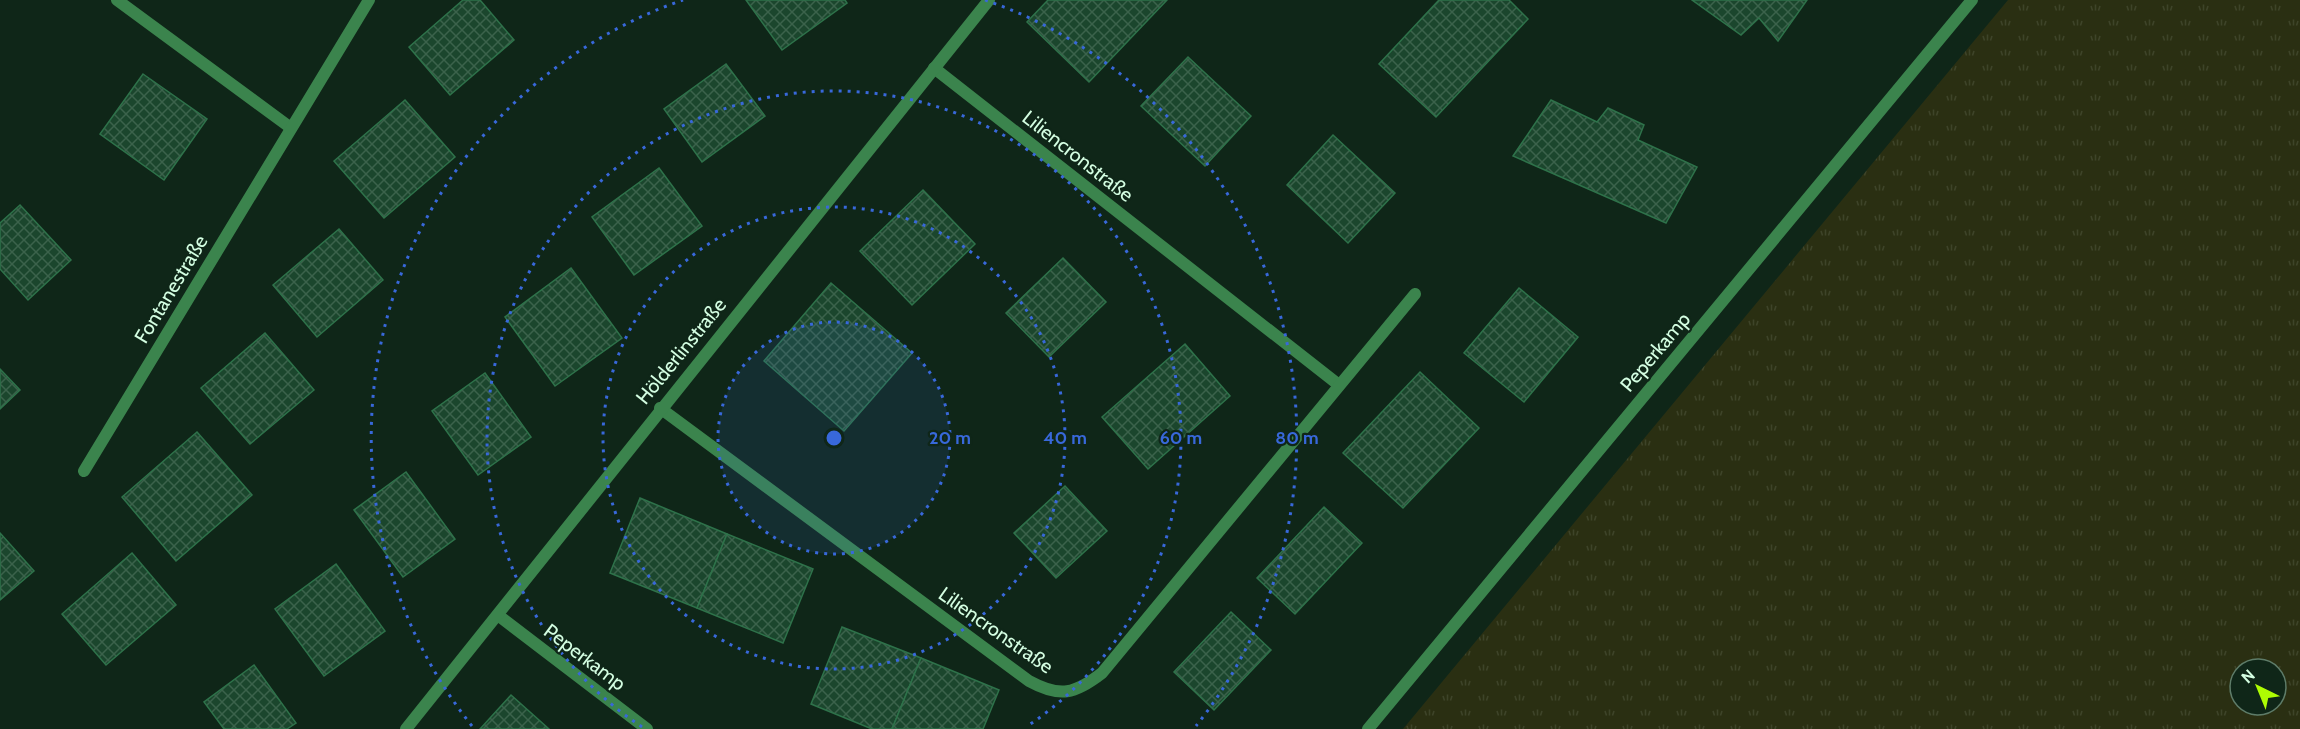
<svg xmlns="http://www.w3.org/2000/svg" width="2300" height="729" viewBox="0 0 2300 729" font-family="Cabin,sans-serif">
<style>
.grass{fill:url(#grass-tufts);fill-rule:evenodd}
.building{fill:url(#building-cross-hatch);stroke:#2e724a;stroke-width:1.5}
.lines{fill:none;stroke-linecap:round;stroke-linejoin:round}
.lane{stroke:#3b844d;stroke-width:12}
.street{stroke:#3b844d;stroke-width:12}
.ring{fill:none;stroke:#3868da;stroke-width:3;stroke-dasharray:3 6}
.labels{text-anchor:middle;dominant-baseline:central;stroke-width:4.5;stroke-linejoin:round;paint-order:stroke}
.street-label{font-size:20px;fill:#d4fee2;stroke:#0f2618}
.centre{fill:#3868da;stroke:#0f2618;stroke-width:3}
.ring-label{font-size:18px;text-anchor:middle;font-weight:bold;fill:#3868da;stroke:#0f2618;stroke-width:4.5;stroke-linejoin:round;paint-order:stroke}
</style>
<defs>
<pattern id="grass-tufts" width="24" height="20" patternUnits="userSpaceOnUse" patternTransform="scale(1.5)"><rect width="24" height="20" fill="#2a2f12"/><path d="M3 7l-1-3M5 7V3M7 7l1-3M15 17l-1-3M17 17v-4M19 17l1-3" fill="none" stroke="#3e4429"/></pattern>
<pattern id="building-cross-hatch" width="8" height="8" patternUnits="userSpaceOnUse" patternTransform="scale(1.5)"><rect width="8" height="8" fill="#1b462d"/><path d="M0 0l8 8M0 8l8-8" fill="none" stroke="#3b624b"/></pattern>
</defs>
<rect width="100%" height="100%" fill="#0f2618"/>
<path class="grass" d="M 2008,0 L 2300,0 L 2300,729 L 1403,729 ZM 2240,669 L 2276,669 L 2276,705 L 2240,705 Z"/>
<g class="building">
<polygon points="463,0 480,0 514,40 450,95 409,47"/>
<polygon points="746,0 845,0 847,3 782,50"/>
<polygon points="1048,0 1167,0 1089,82 1027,22"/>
<polygon points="1439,0 1509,0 1528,19 1436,117 1379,64"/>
<polygon points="1692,0 1807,0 1778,41 1759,18 1741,35"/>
<polygon points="1188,57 1251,116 1205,166 1141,106"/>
<polygon points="726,64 765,116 702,162 664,109"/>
<polygon points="143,74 207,119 164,180 100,134"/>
<polygon points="405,100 455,157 384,218 334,161"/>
<polygon points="1551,100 1597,122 1608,108 1644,125 1638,140 1697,167 1666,223 1513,156"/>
<polygon points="1333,135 1395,193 1348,243 1287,185"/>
<polygon points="659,168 702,226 634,275 592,217"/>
<polygon points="923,190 975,244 912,305 860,251"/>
<polygon points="20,205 71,260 28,300 0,269 0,223"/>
<polygon points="339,229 383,280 317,337 273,285"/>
<polygon points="1063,258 1106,302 1049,357 1006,313"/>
<polygon points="571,268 622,338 555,386 505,317"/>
<polygon points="831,283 912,353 844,431 764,361"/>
<polygon points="1519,288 1578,337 1524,402 1464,353"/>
<polygon points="265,333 314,390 250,444 201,388"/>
<polygon points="1185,344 1230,396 1148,469 1102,417"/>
<polygon points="0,369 20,390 0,409"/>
<polygon points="1420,372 1479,428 1403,508 1343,453"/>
<polygon points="485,373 531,437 478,475 432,411"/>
<polygon points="197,432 252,495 176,561 122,497"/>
<polygon points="406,472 455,539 403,577 354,510"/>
<polygon points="1065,486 1107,531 1056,578 1014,533"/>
<polygon points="640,498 727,534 697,608 610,573"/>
<polygon points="1324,507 1362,543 1295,614 1257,578"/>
<polygon points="0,533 34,571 0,600"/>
<polygon points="727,534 813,569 783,643 697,608"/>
<polygon points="132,553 176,605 106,665 62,614"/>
<polygon points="336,564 385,631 324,676 275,609"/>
<polygon points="1231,612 1271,650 1214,710 1174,672"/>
<polygon points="842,627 921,658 892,729 872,729 811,704"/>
<polygon points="921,658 999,690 983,729 892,729"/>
<polygon points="254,665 296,723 287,729 224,729 204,702"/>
<polygon points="511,695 549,729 480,729"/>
</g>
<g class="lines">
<g class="lane">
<polyline points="499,616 647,729"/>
<polyline points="1368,729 1972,0"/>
</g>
<g class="street">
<polyline points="117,0 291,128"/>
<polyline points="934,68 1339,385"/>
<path d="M 660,408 L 1029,681 C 1060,698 1075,694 1102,673 L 1415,294"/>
<polyline points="84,471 369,0"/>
<polyline points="406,729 989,0"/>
</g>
</g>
<circle cx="834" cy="438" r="116" fill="#3868da" fill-opacity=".12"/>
<g class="ring">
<circle cx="834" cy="438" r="116"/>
<circle cx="834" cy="438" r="231"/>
<path d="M642 727A347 347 0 1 1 1026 727"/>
<path d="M472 726A463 463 0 0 1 683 0M985 0A463 463 0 0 1 1196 726"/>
</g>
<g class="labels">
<g class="street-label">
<text transform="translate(1078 156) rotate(38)">Liliencronstraße</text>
<text transform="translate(171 289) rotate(-59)">Fontanestraße</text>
<text transform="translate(681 351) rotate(-51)">Hölderlinstraße</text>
<text transform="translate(1655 352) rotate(-50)">Peperkamp</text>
<text transform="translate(996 630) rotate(35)">Liliencronstraße</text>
<text transform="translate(585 657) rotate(37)">Peperkamp</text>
</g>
</g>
<circle cx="834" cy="438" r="9" class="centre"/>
<g class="ring-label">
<text x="950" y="444">20 m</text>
<text x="1065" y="444">40 m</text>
<text x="1181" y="444">60 m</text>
<text x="1297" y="444">80 m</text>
</g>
<g transform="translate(2258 687) rotate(317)"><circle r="28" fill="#0f2618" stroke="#5e7c69" stroke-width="1.5"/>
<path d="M0-4.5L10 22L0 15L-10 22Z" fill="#aefc03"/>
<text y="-9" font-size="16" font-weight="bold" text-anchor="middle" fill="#d4fee2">N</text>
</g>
</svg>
